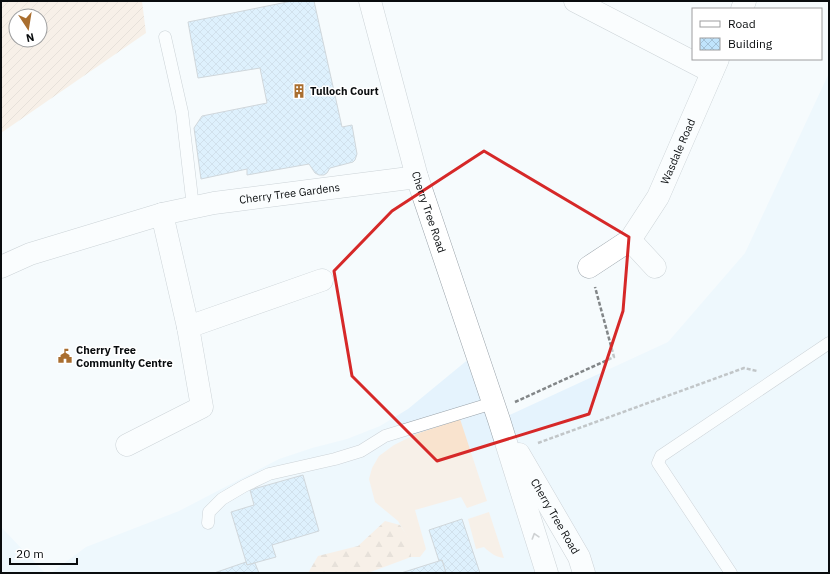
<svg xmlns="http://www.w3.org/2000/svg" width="830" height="574" viewBox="0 0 830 574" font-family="'IBM Plex Sans',sans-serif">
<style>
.built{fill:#e5f3fd}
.grass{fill:#f9e3ce}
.forest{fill:url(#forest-firs)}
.garden{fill:url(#garden-furrows);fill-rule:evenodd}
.building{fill:url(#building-cross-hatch);stroke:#a2abb2}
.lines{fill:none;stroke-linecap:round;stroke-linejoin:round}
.service-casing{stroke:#9aa3aa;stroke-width:13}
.minor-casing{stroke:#9aa3aa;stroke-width:23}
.tertiary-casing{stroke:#9aa3aa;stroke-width:23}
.path{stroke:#828688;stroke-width:2.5;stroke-dasharray:4 2;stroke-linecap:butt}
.service{stroke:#fff;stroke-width:12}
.minor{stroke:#fff;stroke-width:22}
.tertiary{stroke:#fff;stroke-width:22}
.oneway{stroke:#9d9e9f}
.marked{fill:none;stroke:#d62828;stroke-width:3;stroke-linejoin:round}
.labels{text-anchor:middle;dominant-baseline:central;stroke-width:3;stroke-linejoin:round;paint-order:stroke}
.poi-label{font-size:11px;font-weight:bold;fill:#090c0e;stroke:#fff;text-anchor:start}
.street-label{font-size:11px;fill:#090c0e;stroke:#fff}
</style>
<defs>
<pattern id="forest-firs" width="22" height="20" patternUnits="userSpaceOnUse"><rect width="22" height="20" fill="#f9e3ce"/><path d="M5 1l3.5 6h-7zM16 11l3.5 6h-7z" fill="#d4c2b0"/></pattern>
<pattern id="garden-furrows" width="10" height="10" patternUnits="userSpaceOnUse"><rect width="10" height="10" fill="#f9e3ce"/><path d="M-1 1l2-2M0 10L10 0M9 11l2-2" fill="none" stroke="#d4c2b0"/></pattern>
<pattern id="building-cross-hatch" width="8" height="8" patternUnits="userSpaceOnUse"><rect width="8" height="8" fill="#c0e4fc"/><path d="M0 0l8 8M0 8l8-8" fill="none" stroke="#a4c2d7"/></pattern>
</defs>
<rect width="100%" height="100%" fill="#f6fbfd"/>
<g class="built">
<polygon points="829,73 829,573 584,573 500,423 547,573 51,573 86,547 179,511 279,459 312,448 347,439 380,426 408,409 476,353 499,420 668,342 745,253"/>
<polygon points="1,527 45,573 1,573"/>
</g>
<g class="grass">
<polygon points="460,419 487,501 467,508 461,497 415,510 426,549 420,557 411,557 410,541 398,521 375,502 369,479 372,468 379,456 394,445 416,434"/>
<path d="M 489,512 L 504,558 C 496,557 490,553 484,547 L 476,549 L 468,519 Z"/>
</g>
<polygon class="forest" points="385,521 400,525 411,541 411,557 368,573 308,573 318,556 358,546"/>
<path class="garden" d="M 1,1 L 142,1 L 146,33 L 1,133 ZM 16,16 L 40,16 L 40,40 L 16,40 Z"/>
<g class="building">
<polygon points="292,1 314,1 342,127 352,125 357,154 355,160 353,162 330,168 327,173 324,175 319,175 315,173 309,164 247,175 247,169 201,179 194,128 202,116 267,103 260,68 198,78 188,22"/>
<polygon points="303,475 319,531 272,545 276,557 247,565 231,512 254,505 250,490"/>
<polygon points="462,519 480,573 446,573 442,560 439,561 429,530"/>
<polygon points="442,560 446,573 401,573 439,561"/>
<polygon points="246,562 247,565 255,563 259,573 214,573"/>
</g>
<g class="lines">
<defs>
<g id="service">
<polyline points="165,37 182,112 193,207"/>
<polyline points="208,523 209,512 222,499 244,486 269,474 335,459 361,451 385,436 493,403"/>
<polyline points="731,573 658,463 661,456 829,343"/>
</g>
<g id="minor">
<polyline points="575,1 712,72"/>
<polyline points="742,9 745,1"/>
<polyline points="630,240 655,267"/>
<path id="s1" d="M 1,267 L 30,254 L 162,214 L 214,203 L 417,177"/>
<path id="s2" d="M 589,267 L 630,240 L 658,197 L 718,59"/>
<polyline points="188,327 322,280"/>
<polyline points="127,445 202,407 188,327 162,214"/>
</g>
<g id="tertiary">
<path id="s3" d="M 370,1 L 417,177 L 499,420 L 547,573"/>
<path id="s4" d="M 519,454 L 579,557 L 584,573"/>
</g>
</defs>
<use href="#service" class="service-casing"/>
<use href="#minor" class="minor-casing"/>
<use href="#tertiary" class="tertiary-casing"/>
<g class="path">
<polyline points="515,402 614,357 595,287"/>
<polyline points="538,443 744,368 757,371"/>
</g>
<use href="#service" class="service"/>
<use href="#minor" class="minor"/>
<use href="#tertiary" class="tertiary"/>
</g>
<defs><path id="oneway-chevron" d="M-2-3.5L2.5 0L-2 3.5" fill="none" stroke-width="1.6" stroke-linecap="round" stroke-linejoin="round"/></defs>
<use class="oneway" href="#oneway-chevron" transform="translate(535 536) rotate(-107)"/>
<path d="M0 0H830V574H0ZM 484,151 L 629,237 L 623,311 L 589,414 L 437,461 L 352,376 L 334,271 L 392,211 Z" fill="#f6fbfd" fill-opacity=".55" fill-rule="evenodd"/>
<path class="marked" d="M 484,151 L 629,237 L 623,311 L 589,414 L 437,461 L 352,376 L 334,271 L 392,211 Z"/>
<defs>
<symbol id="building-bare" viewBox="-9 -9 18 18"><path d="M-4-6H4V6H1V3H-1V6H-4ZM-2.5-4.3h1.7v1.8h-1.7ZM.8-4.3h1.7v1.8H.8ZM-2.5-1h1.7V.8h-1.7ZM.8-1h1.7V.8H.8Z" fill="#a96e2f" stroke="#fff" stroke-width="2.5" paint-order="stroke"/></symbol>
<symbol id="civic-bare" viewBox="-9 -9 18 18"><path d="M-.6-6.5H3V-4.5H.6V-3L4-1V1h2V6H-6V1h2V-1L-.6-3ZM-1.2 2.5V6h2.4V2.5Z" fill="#a96e2f" stroke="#fff" stroke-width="2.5" paint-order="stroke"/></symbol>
</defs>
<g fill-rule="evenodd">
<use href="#building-bare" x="289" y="81" width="20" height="20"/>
<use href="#civic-bare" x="55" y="346" width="20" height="20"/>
</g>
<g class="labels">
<g class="poi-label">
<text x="310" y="91">Tulloch Court</text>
<text x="76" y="350">Cherry Tree<tspan x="76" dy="13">Community Centre</tspan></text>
</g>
<g class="street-label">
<text stroke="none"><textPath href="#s2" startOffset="150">Wasdale Road</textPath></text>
<text stroke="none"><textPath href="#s1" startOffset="299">Cherry Tree Gardens</textPath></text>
<text stroke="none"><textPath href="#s3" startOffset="219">Cherry Tree Road</textPath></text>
<text stroke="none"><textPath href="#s4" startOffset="72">Cherry Tree Road</textPath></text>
</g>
</g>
<rect width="830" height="574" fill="none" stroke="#090c0e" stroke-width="4"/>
<rect x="692" y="8" width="130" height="52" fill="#ffffff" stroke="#9d9e9f"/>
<rect x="700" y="21" width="20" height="6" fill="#ffffff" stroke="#9d9e9f"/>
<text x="728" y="28" font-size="12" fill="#090c0e">Road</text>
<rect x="700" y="38" width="20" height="12" fill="url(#building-cross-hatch)" stroke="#9d9e9f"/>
<text x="728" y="48" font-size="12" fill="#090c0e">Building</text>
<g transform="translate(28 28) rotate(168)"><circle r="19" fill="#ffffff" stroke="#9d9e9f"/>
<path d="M0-3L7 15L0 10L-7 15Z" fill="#a96e2f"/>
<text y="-6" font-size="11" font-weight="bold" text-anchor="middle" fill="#090c0e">N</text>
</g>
<path d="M10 558v6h67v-6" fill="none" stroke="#090c0e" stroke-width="2"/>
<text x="16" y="558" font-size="12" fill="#090c0e" stroke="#ffffff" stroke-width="3" paint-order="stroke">20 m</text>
</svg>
